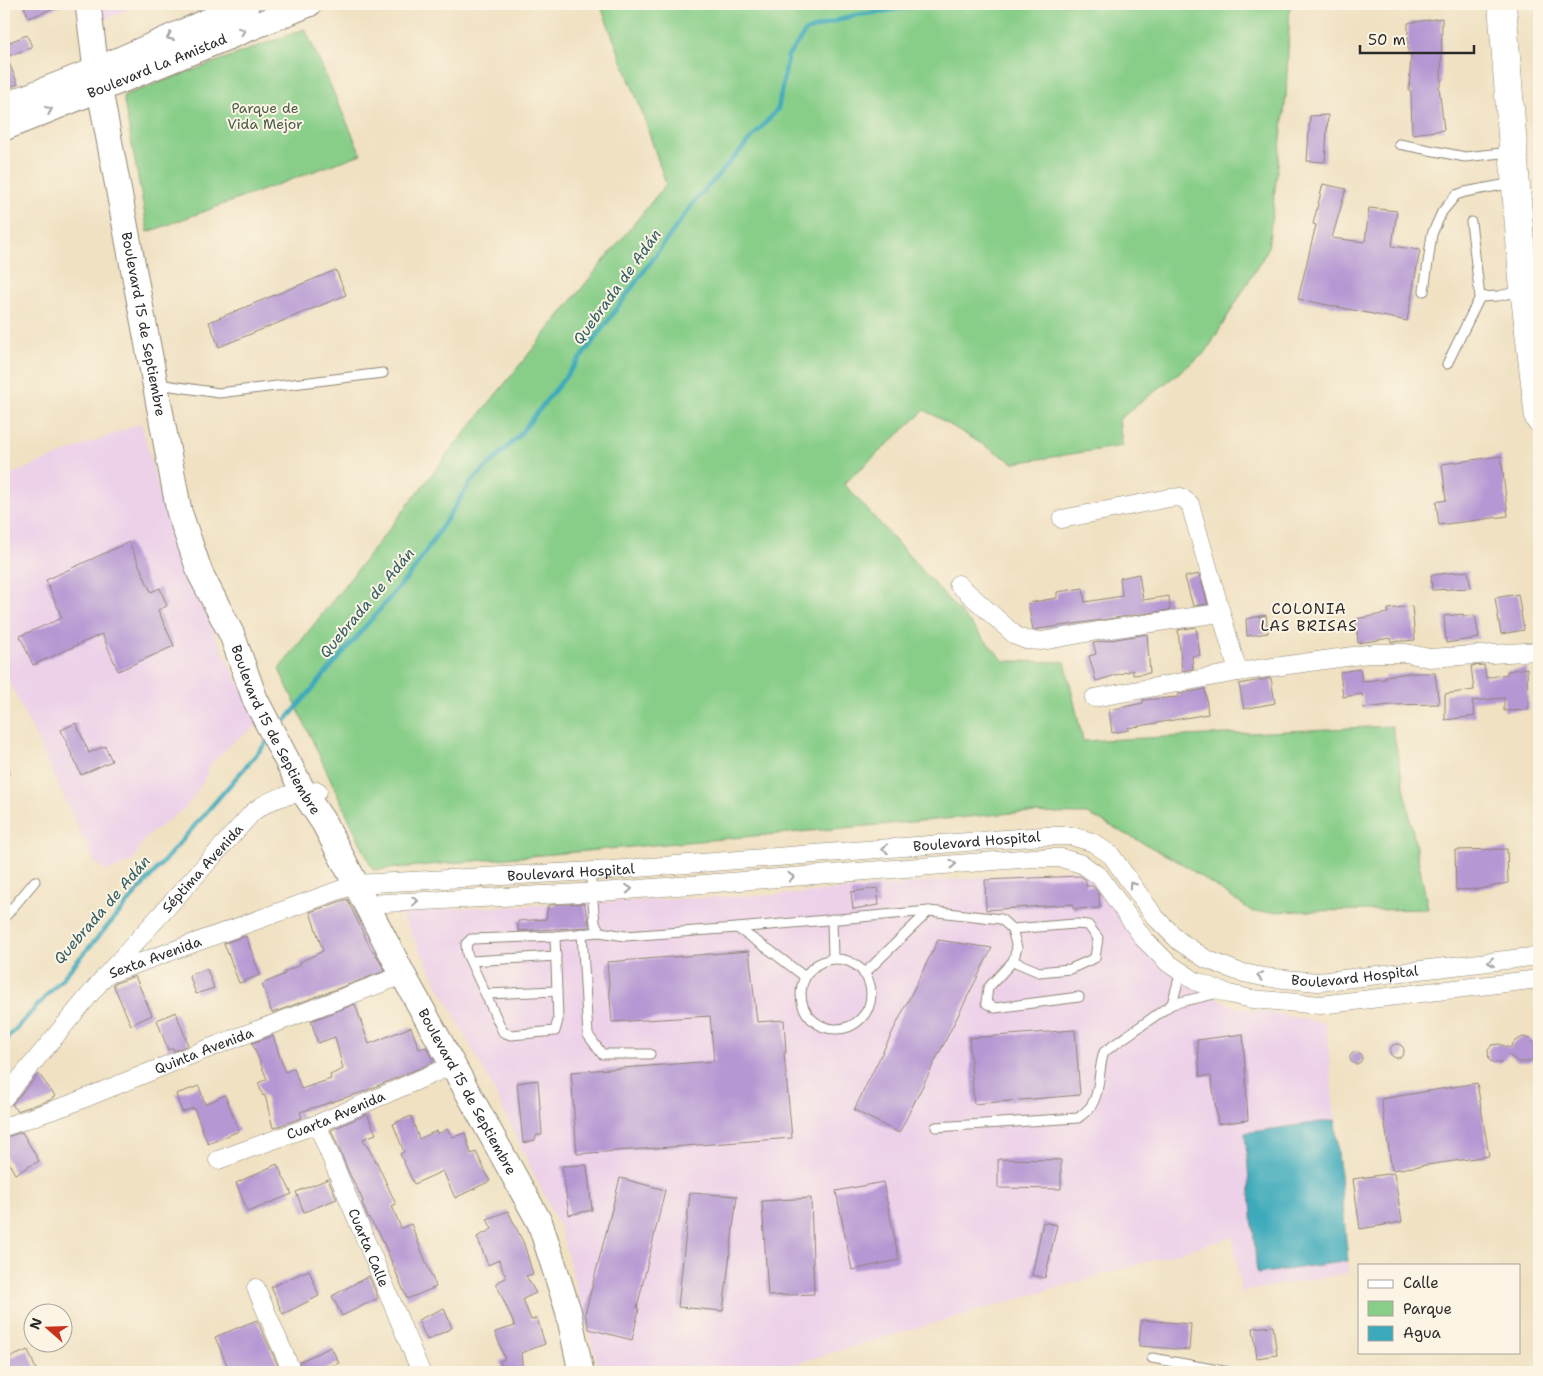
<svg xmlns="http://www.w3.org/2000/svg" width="1543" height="1376" viewBox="0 0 1543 1376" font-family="'Shantell Sans',sans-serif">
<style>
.built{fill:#edd1e9}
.green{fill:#88ce89;stroke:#5a7c5a}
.water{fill:#3daabb;stroke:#346a73}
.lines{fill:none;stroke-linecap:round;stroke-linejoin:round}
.stream{stroke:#3daabb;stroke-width:4.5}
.building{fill:#b597d3}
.lane-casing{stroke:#8e8676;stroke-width:11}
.street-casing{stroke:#8e8676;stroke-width:19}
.secondary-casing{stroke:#8e8676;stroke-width:27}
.primary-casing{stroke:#8e8676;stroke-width:29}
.lane{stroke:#fff;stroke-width:9}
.street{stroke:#fff;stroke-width:18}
.secondary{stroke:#fff;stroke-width:25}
.primary{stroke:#fff;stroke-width:28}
.oneway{stroke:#a0a0a0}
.labels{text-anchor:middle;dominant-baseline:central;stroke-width:4;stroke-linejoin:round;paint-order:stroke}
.street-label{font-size:14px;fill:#2b2b2b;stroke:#fcf5e5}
.park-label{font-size:14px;fill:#475c47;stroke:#fcf5e5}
.water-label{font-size:15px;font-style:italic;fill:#325e65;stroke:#fcf5e5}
.neighbourhood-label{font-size:15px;letter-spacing:1px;fill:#2b2b2b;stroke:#fcf5e5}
</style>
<rect width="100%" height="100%" fill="#fcf5e5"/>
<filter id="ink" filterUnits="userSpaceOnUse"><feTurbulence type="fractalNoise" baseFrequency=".02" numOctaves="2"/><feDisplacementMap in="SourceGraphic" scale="10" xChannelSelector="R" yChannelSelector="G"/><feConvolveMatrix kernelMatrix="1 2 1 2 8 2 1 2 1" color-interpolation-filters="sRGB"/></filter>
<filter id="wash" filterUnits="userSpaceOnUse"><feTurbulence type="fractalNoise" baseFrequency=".0096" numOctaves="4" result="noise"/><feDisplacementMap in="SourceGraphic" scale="20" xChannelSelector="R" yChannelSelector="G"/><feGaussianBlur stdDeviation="1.12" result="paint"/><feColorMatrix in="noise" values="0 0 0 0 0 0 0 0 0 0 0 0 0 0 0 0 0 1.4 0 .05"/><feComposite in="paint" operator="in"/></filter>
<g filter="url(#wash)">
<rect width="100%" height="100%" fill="#f0e1c2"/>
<g class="built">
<polygon points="98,4 141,4 100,21"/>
<polygon points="141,423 168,525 193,586 225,656 259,724 233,742 210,764 203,782 186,807 146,837 132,861 108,871 95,863 4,670 4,477"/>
<polygon points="1060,870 1082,870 1192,987 1236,1007 1326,1023 1349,1273 1241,1292 1233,1237 765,1372 600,1372 560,1228 489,1080 399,911 797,894"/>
</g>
<g class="green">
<polygon points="600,4 1290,4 1286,96 1268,249 1206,352 1119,419 1122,446 1014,463 925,410 844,484 1004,661 1065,662 1083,741 1392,726 1428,909 1253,912 1181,863 1088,814 1012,813 373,870 279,669 452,449 666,184 642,112"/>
<polygon points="305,29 361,154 148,232 123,96"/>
</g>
<polygon class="water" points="1335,1120 1348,1261 1257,1274 1245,1133"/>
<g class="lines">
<g class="stream">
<polyline points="280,727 415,568 471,482 516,439 586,351 694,202 778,109 788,56 806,31 851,16 908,8 910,4"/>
<polyline points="4,1042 60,981 268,741"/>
</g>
</g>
<g id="blocks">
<g class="building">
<polygon points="23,4 62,4 63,5 29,18"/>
<polygon points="1442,18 1441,85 1439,86 1444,130 1412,134 1411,91 1409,91 1411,54 1408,54 1408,23"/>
<polygon points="27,35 32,47 9,56 5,44"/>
<polygon points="4,51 18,84 4,89"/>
<polygon points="1328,115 1325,162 1307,161 1310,116"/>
<polygon points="1323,184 1346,189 1332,238 1365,242 1369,208 1397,211 1392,246 1420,250 1407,321 1298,299 1316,225 1313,224"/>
<polygon points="336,270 346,295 219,347 209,322"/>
<polygon points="1501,456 1508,516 1439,525 1436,502 1446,500 1442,464"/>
<polygon points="129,542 151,592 160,588 167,606 158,610 174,646 118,671 102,634 33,665 20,636 62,618 46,580"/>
<polygon points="1468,571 1471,588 1432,590 1431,575"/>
<polygon points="1139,574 1143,600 1169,596 1170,610 1033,630 1028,603 1057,598 1057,592 1083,588 1085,602 1122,596 1120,578"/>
<polygon points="1199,574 1208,604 1193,606 1185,577"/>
<polygon points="1518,594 1524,630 1501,634 1495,598"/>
<polygon points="1412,606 1415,640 1391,642 1391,638 1358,643 1356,619 1388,613 1388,609"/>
<polygon points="1463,614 1463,616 1475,615 1479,638 1446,643 1444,616"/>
<polygon points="1266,615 1268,633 1247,636 1246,619"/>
<polygon points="1196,627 1200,655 1192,656 1193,669 1182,671 1178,630"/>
<polygon points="1147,634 1150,673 1133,675 1133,670 1096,681 1089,656 1096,654 1093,643"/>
<polygon points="1484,665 1486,678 1507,674 1507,671 1527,668 1528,710 1504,711 1504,698 1472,701 1475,716 1445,720 1445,694 1474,690 1471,666"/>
<polygon points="1360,669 1362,681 1386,679 1385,676 1409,673 1435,673 1439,704 1391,705 1363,708 1362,694 1343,697 1340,672"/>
<polygon points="1271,678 1275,703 1244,709 1239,684"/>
<polygon points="1205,689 1208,714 1128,728 1129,730 1112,733 1109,710 1143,703 1143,700 1179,697 1178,694"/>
<polygon points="76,723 89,753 105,746 112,761 81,775 61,730"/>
<polygon points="1507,849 1508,883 1480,889 1456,890 1455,850"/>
<polygon points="1080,876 1086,880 1086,886 1093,886 1099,894 1100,908 1073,909 1073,904 986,910 985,880"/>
<polygon points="877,888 879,905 853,909 851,892"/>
<polygon points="347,899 372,951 374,951 385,971 272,1013 262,984 285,974 284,972 300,965 300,962 323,951 310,912"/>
<polygon points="584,903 590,927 518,931 518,921 546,919 548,905"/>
<polygon points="246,936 260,975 239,983 224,943"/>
<polygon points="938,940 992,948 899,1133 854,1110"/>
<polygon points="749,951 757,1022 784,1020 786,1053 784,1053 792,1138 577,1154 571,1072 714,1061 710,1016 612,1022 607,962"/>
<polygon points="207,969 214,988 196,994 189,975"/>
<polygon points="135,976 152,1015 131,1025 113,984"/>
<polygon points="355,1004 369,1044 411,1027 419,1049 426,1047 434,1062 363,1092 300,1112 302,1118 273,1128 265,1095 263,1096 258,1083 267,1079 252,1043 273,1036 285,1072 294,1068 301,1089 331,1079 330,1075 343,1069 335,1037 318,1043 311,1021"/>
<polygon points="176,1012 188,1045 174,1051 173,1048 168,1050 157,1020"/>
<polygon points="1075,1030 1080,1095 974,1104 969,1038"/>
<polygon points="1243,1034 1248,1120 1218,1124 1211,1076 1200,1076 1197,1040"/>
<polygon points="1523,1037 1530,1039 1536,1045 1536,1054 1531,1061 1527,1062 1518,1062 1509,1055 1501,1063 1494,1063 1489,1060 1488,1050 1492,1045 1499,1044 1510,1048 1515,1041"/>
<circle cx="1397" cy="1051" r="7"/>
<circle cx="1356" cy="1058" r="6"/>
<polygon points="39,1074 55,1096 50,1100 17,1111 12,1104"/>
<polygon points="538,1080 542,1135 537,1135 535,1140 523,1143 517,1083"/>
<polygon points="1477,1083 1489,1156 1392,1170 1381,1099"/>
<polygon points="199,1086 205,1104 225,1095 239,1131 208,1144 194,1108 182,1112 176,1094"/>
<polygon points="367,1114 376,1134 363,1139 377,1163 396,1204 392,1206 401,1228 411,1224 436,1287 407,1299 380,1234 368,1217 362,1203 363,1201 358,1190 350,1175 331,1130"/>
<polygon points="411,1116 419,1139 436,1131 438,1134 447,1129 453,1137 465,1133 471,1154 476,1152 490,1181 455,1198 443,1171 414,1184 400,1154 404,1152 393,1124"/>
<polygon points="22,1132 39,1161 15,1174 4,1154 4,1138"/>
<polygon points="998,1159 1061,1160 1061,1189 998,1188"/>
<polygon points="277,1164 292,1194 248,1212 236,1183"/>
<polygon points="587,1165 592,1210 569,1215 562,1166"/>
<polygon points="1394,1173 1402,1222 1360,1229 1353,1179"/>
<polygon points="620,1178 665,1190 637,1308 639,1309 632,1340 589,1329 585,1314"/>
<polygon points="328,1179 337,1199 304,1212 296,1192"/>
<polygon points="883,1182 899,1260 852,1270 836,1191"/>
<polygon points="690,1193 737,1196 723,1311 678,1307"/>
<polygon points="811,1198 814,1294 768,1296 762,1201"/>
<polygon points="508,1211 524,1244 533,1274 526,1276 536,1293 523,1299 531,1320 537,1318 545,1344 521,1353 523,1372 502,1372 500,1361 505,1359 495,1332 515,1326 496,1283 506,1278 499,1260 488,1265 477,1237 492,1229 487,1219"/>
<polygon points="1043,1222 1057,1225 1045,1278 1032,1275"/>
<polygon points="309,1270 319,1296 283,1314 271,1287"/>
<polygon points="369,1276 378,1298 342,1316 332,1296"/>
<polygon points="444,1308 452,1328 427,1340 418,1320"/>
<polygon points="257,1320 281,1372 230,1372 215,1337"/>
<polygon points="1141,1320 1191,1324 1189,1350 1139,1346"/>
<polygon points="1273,1326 1277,1355 1257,1358 1253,1328"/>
<polygon points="331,1347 339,1363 317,1372 302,1372 299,1362"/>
<polygon points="28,1350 37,1372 4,1372 4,1360"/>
</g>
</g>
</g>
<g filter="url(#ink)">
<use href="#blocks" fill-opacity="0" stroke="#8e8676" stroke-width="1"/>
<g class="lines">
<defs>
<g id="lane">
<polyline points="1399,144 1465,157 1510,152"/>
<polyline points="1424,291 1432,234 1442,212 1456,195 1465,192 1513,183"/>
<polyline points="1480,297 1498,296 1521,291"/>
<polyline points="1447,364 1480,297 1471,222"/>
<polyline points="158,384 219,393 383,373"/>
<polyline points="4,770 4,772"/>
<polyline points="590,871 595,923 600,932 625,936 737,928 771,951 805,977"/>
<polyline points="4,918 35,881"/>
<polyline points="832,919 833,959"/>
<polyline points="737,928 929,911 1001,919 1012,929 1017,948 1013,961 988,988 986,1003 995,1008 1079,997"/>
<polyline points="1012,929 1075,924 1088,925 1098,938 1095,958 1070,969 1039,972 1013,961"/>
<polyline points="582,933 588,1035 602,1054 650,1054"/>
<polyline points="555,936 558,1020 555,1031 511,1035 503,1032 467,954 466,944 471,939 555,936 600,932"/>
<circle cx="836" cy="994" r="35"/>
<polyline points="471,961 556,956"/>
<polyline points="864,974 929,911"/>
<polyline points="487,994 557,991"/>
<polyline points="1172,1004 1218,993"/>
<path d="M 936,1127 L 1078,1118 C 1082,1115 1087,1111 1090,1107 C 1101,1094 1098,1068 1104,1052 L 1172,1004 L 1181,971"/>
<polyline points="1152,1358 1229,1372"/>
</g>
<g id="street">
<polyline points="1062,519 1169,498 1181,497 1190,504 1238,672"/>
<polyline points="958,584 1016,636 1026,640 1042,641 1103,630 1220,613"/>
<polyline points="1094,698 1238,672 1375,653 1406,653 1429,658 1539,651"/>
<polyline points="366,904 601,892 1033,858 1061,858 1082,864 1100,877 1144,939 1168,963 1195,981 1229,994 1252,999 1320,1005 1539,979"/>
<path id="s1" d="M 108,973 L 253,812 C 275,795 292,794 318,791"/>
<path id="s2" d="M 4,1098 L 106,975 L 356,884 L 612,870 L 1043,836 L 1071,836 L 1092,842 L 1111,855 L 1155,917 L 1179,941 L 1206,959 L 1239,972 L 1263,977 L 1318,982 L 1539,956"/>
<path id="s3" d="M 317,1124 L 421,1372"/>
<path id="s4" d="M 4,1127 L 68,1105 L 199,1052 L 403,975"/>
<path id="s5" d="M 218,1160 L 317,1124 L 453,1065"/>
<polyline points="256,1288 292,1372"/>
</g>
<g id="secondary">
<path id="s6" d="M 88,4 L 96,70 L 179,511 L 200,573 L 232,635 L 255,699 L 304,793 L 324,823 L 403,975 L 540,1223 L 568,1310 L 581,1372"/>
<polyline points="4,106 96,70 247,4"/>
<path id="s7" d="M 4,128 L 309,4"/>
</g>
<polyline id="primary" points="1502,4 1523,279 1539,418"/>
</defs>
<use href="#lane" class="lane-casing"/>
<use href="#street" class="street-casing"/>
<use href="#secondary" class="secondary-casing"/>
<use href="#primary" class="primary-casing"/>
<use href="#lane" class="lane"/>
<use href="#street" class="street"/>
<use href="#secondary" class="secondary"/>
<use href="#primary" class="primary"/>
</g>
<defs><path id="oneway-chevron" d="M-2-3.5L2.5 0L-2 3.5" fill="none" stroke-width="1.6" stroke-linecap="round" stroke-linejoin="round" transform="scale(1.25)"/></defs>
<g class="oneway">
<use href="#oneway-chevron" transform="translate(242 31) rotate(-22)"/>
<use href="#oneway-chevron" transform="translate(170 37) rotate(156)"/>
<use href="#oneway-chevron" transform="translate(49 110) rotate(-22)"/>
<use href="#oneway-chevron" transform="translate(885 849) rotate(176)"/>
<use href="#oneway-chevron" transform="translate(953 864) rotate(-4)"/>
<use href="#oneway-chevron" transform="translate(791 877) rotate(-4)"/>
<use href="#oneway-chevron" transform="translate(1132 885) rotate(-125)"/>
<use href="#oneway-chevron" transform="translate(629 889) rotate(-4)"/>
<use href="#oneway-chevron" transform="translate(415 901) rotate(-3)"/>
<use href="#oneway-chevron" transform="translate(1491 962) rotate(173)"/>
<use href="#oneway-chevron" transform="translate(1260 976) rotate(-169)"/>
</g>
</g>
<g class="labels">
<g class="street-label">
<text stroke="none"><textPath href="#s7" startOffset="165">Boulevard La Amistad</textPath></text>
<text stroke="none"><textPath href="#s6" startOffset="325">Boulevard 15 de Septiembre</textPath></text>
<text stroke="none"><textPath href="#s6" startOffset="755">Boulevard 15 de Septiembre</textPath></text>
<text stroke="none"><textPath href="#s2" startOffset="1048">Boulevard Hospital</textPath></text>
<text stroke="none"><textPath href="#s1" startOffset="141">Séptima Avenida</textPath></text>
<text stroke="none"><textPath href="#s2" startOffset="641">Boulevard Hospital</textPath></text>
<text stroke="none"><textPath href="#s2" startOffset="212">Sexta Avenida</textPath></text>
<text stroke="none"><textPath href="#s2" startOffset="1482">Boulevard Hospital</textPath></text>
<text stroke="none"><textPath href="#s4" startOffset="214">Quinta Avenida</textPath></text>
<text stroke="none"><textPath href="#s6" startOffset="1165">Boulevard 15 de Septiembre</textPath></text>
<text stroke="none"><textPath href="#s5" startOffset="126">Cuarta Avenida</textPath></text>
<text stroke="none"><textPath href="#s3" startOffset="134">Cuarta Calle</textPath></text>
</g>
<g class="park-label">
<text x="265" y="108">Parque de<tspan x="265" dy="16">Vida Mejor</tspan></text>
</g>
<g class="water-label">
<text transform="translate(617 287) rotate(-54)">Quebrada de Adán</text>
<text transform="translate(367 603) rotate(-50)">Quebrada de Adán</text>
<text transform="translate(102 910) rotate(-49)">Quebrada de Adán</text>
</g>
<g class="neighbourhood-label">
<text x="1309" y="609">COLONIA<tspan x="1309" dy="17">LAS BRISAS</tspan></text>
</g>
</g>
<rect width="1543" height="1376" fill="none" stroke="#fcf5e5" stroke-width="20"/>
<rect x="1358" y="1264" width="162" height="90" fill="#fcf5e5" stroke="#a8a49b"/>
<rect x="1368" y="1280" width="25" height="8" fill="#ffffff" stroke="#a8a49b"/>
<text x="1403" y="1288" font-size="15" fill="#2b2b2b">Calle</text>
<rect x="1368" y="1301" width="25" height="15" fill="#88ce89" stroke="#a8a49b"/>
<text x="1403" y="1314" font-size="15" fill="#2b2b2b">Parque</text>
<rect x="1368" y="1326" width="25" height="15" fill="#3daabb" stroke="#a8a49b"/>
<text x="1403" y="1338" font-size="15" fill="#2b2b2b">Agua</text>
<g transform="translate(48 1328) rotate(290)"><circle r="24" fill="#fcf5e5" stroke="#a8a49b"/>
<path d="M0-4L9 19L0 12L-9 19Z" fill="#c8321e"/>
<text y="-8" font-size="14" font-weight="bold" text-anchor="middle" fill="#2b2b2b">N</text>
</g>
<path d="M1360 45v8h114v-8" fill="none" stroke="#2b2b2b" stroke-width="2.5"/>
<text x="1368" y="45" font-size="15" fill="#2b2b2b" stroke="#fcf5e5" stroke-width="4" paint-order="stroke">50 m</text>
</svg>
